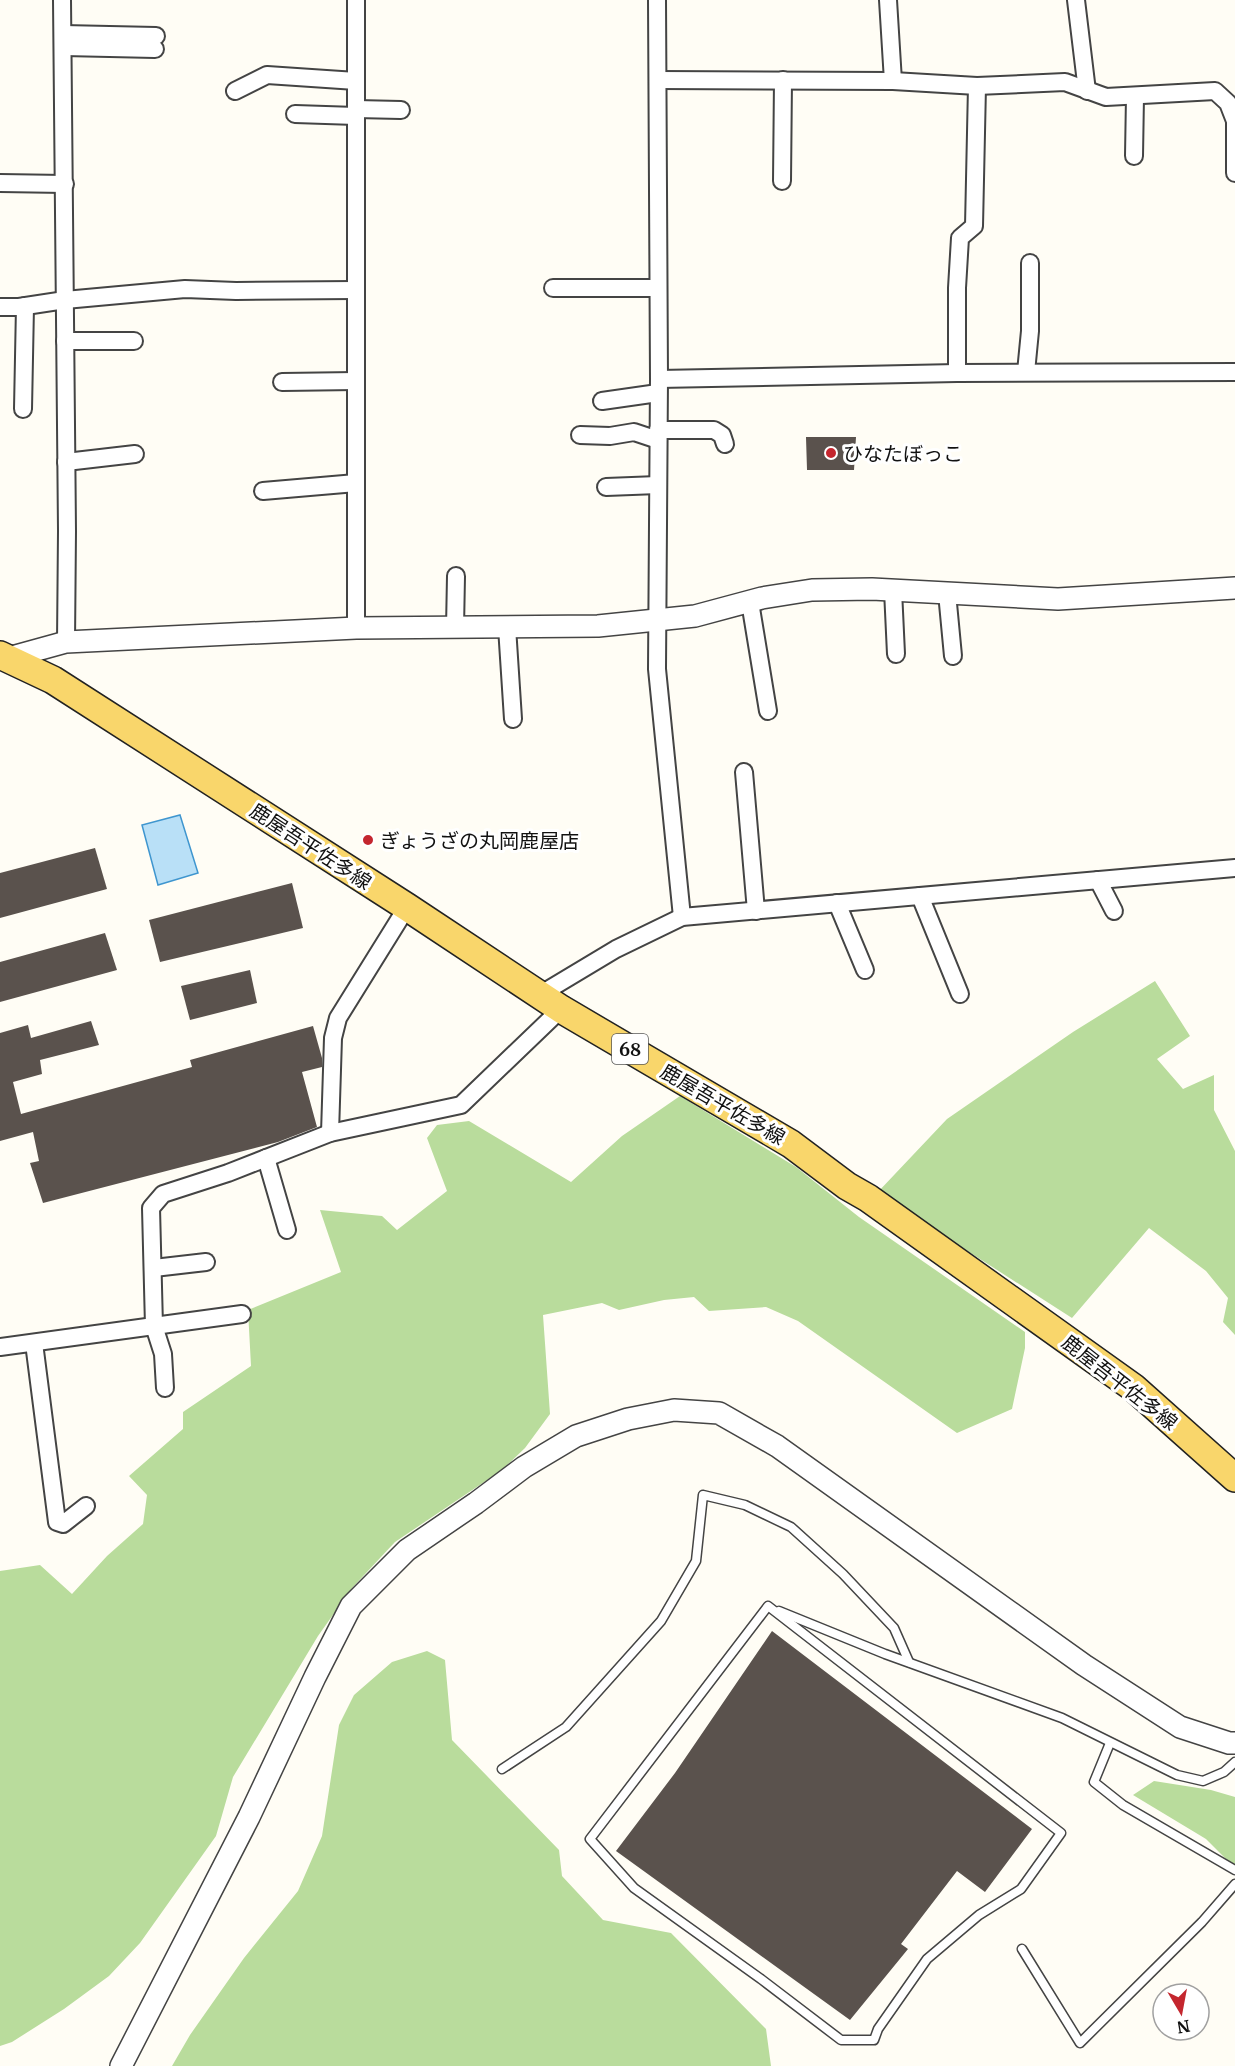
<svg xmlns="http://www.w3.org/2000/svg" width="1235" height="2066" viewBox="0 0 1235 2066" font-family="Merriweather,'Noto Sans JP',serif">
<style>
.forest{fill:#b9dc9c}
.water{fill:#b9e0f7;stroke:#3f96cf;stroke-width:1.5}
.building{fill:#5a524d}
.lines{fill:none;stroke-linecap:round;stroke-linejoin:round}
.service-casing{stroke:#444;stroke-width:11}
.minor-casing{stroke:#444;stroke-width:20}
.tertiary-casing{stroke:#444;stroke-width:24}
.primary-casing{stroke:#222;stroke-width:30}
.service{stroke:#fff;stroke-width:8}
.minor{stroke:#fff;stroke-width:16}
.tertiary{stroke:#fff;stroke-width:21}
.primary{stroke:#f9d66b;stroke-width:27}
.poi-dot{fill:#c4262e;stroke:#fff;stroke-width:2}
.labels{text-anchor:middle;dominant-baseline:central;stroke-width:6;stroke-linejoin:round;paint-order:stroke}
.shield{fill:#fff;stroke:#585858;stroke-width:1.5}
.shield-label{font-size:18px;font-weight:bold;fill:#111}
.poi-label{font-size:20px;fill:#111;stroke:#fff;text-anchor:start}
.street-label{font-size:20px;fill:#111;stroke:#fff}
</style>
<rect width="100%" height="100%" fill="#fffdf5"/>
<g class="forest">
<polygon points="1155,981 1190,1036 1157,1059 1183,1089 1214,1075 1214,1110 1235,1151 1235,1335 1223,1322 1228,1298 1206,1271 1149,1228 1072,1318 877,1193 947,1119 1073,1032"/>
<polygon points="680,1096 796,1167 859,1217 1025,1332 1025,1348 1012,1409 957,1433 798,1321 766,1307 709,1311 694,1297 664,1300 619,1310 602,1303 543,1315 550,1414 525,1448 502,1470 395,1542 352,1588 318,1636 233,1777 216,1836 140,1943 109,1976 64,2009 12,2042 0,2046 0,1571 40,1565 72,1594 107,1556 143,1524 147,1495 129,1476 183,1429 183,1412 251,1366 248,1310 341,1272 320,1210 382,1216 397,1230 447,1191 427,1138 437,1125 469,1121 571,1182 622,1136"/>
<polygon points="427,1651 445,1660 452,1740 559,1850 562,1876 603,1920 671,1933 766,2029 771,2066 172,2066 190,2035 244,1958 298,1891 322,1836 339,1725 354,1695 392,1662"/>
<polygon points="1154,1781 1211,1790 1235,1797 1235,1868 1206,1839 1133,1795"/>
</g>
<polygon class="water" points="180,815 198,873 158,885 142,825"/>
<g class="building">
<polygon points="806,437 856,437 854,470 807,470"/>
<polygon points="95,848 107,889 0,918 0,873"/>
<polygon points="292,883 303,928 160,962 149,920"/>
<polygon points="105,933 117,970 0,1002 0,962"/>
<polygon points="250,970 257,1003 190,1020 181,986"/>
<polygon points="91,1021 99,1045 40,1060 42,1074 13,1082 21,1114 192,1067 190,1060 313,1026 322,1058 322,1067 302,1072 317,1127 278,1142 43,1203 30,1163 39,1161 33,1132 0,1141 0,1033 28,1025 31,1038"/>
<polygon points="772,1631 1032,1829 985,1892 957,1871 901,1944 908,1949 850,2020 616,1851 675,1773"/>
</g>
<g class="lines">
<defs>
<g id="service">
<polygon points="768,1606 1061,1833 1021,1889 979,1915 927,1959 878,2029 874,2040 841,2040 761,1979 634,1888 590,1839"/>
<polyline points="779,1611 885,1654 1062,1718 1177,1775 1203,1781 1224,1772 1235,1762"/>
<polyline points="1110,1743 1094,1782 1123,1805 1235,1870"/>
<polyline points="502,1769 566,1727 661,1621 696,1561 703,1495 745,1505 791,1527 843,1574 894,1628 909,1662"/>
<polyline points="1022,1949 1080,2043 1202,1922 1235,1884"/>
</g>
<g id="minor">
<polyline points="62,0 67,531 66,642"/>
<polyline points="657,0 659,379 657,669 682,917"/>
<polyline points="888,0 893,81"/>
<polyline points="1076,0 1087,91"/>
<polyline points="63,34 156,36"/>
<polyline points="64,47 155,49"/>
<polyline points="658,80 893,81 977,86 1065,82 1106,97 1215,91 1228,103 1235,121 1235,173"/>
<polyline points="235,91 267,75 356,81"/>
<polyline points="356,109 401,110"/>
<polyline points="295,114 356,116"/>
<polyline points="1134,156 1135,96"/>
<polyline points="782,181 783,80"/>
<polyline points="0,183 65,184"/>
<polyline points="553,288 658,288"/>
<polyline points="0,307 19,307 65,300 185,289 236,291 355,290"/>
<polyline points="65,341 134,341"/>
<polyline points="1026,372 1030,331 1030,263"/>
<polyline points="957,373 957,288 960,238 974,226 977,86"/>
<polyline points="659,379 957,373 1235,372"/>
<polyline points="282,382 356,381"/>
<polyline points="602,401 658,393"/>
<polyline points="23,409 25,306"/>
<polyline points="658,430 714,430 722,435 725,444"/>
<polyline points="580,435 610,436 634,432 658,440"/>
<polyline points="66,462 135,454"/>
<polyline points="606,487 658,485"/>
<polyline points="263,491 356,483"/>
<polyline points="893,590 896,654"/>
<polyline points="947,593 953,656"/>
<polyline points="750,602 768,711"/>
<polyline points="507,627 513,719"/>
<polyline points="356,628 356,0"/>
<polyline points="455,628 456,576"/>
<polyline points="744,772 756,911"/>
<polyline points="1098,880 1114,911"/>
<polyline points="920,896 960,994"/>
<polyline points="837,903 865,970"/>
<polyline points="541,994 616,949 682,917 1235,868"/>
<polyline points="330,1133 333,1038 338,1018 407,907"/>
<polyline points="266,1158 287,1230"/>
<polyline points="154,1268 206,1262"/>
<polyline points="34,1343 57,1522 63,1524 86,1506"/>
<polyline points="0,1347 154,1326 151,1208 163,1194 228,1173 330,1133 461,1105 561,1009"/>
<polyline points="165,1388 163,1354 154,1326 242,1314"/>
</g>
<g id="tertiary">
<polyline points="8,658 66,642 356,628 598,626 695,616 762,598 812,590 872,589 1058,599 1235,588"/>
<polyline points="121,2066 249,1817 315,1677 351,1606 407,1550 476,1503 524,1467 576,1436 628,1419 674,1410 719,1413 777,1446 1084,1665 1180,1727 1229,1743 1235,1743"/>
</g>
<polyline id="primary" points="0,655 53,680 407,907 561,1009 791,1144 847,1186 868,1198 1134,1388 1235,1478"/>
</defs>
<use href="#service" class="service-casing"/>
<use href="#minor" class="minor-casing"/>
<use href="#tertiary" class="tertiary-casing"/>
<use href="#primary" class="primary-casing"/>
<use href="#service" class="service"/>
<use href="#minor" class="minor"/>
<use href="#tertiary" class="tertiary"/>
<use href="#primary" class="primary"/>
</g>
<g class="poi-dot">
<circle cx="831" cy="453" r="6"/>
<circle cx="368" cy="840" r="6"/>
</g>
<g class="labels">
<rect class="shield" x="612" y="1034" width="36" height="30" rx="4.5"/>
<g class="shield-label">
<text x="630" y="1049">68</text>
</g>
<g class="poi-label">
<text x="843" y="453">ひなたぼっこ</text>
<text x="380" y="840">ぎょうざの丸岡鹿屋店</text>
</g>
<g class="street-label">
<text transform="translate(311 846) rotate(33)">鹿屋吾平佐多線</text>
<text transform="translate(723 1104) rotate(30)">鹿屋吾平佐多線</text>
<text transform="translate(1120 1382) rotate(38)">鹿屋吾平佐多線</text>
</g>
</g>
<g transform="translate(1181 2012) rotate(170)"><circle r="28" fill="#ffffff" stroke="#a0a0a0" stroke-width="1.5"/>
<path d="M0-4.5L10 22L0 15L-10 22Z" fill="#c4262e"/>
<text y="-9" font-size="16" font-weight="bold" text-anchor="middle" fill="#111111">N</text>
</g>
</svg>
